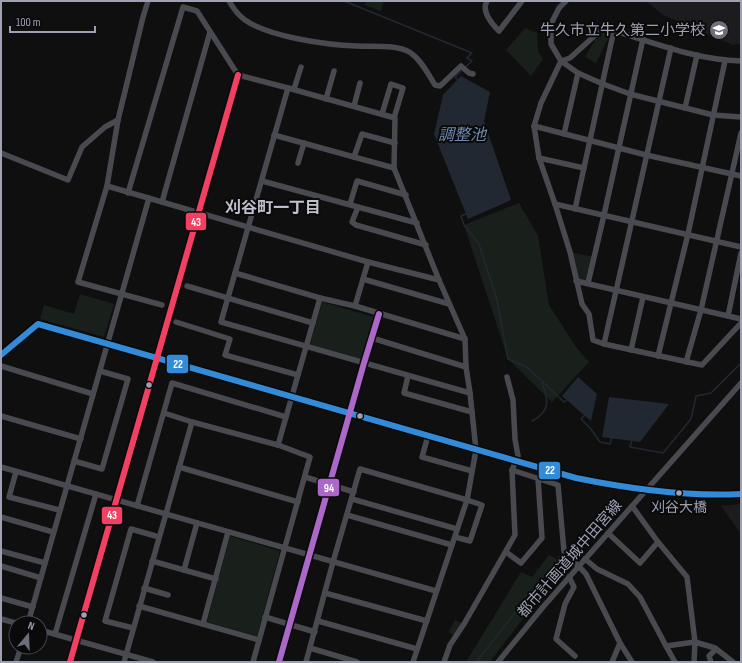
<svg xmlns="http://www.w3.org/2000/svg" width="742" height="663" viewBox="0 0 742 663" font-family="'Sofia Sans Condensed','Noto Sans JP',sans-serif">
<style>
.built{fill:#1c1c1e}
.green{fill:#19201b}
.water{fill:#222831}
.lines{fill:none;stroke-linecap:round;stroke-linejoin:round}
.stream{stroke:#222831;stroke-width:1.5}
.minor{stroke:#484a50;stroke-width:5.5}
.minor-bridge{stroke:#484a50;stroke-width:5.5}
.bus-1-casing{stroke:#0a0a0b;stroke-width:9}
.bus-2-casing{stroke:#0a0a0b;stroke-width:9}
.bus-3-casing{stroke:#0a0a0b;stroke-width:9}
.bus-1{stroke:#338bd7;stroke-width:6}
.bus-2{stroke:#f24062;stroke-width:6}
.bus-3{stroke:#ac68c9;stroke-width:6}
.bus-dot{fill:#9ea1b3;stroke:#0a0a0b;stroke-width:1.5}
.labels{text-anchor:middle;dominant-baseline:central;stroke-width:4;stroke-linejoin:round;paint-order:stroke}
.bus-label{font-size:14px;fill:#9ea1b3;stroke:#0a0a0b}
.poi-label{font-size:15px;fill:#9ea1b3;stroke:#0a0a0b;text-anchor:end}
.street-label{font-size:15px;fill:#9ea1b3;stroke:#0a0a0b}
.water-label{font-size:16px;font-style:italic;fill:#718ab2;stroke:#0a0a0b}
.neighbourhood-label{font-size:16px;font-weight:bold;fill:#c0c1ce;stroke:#0a0a0b}
.line-badge{stroke:#0a0a0b;stroke-width:1.5}
.badge-label{font-size:11px;text-anchor:middle;font-weight:bold;fill:#fff}
</style>
<rect width="100%" height="100%" fill="#0f0f10"/>
<g class="built">
<polygon points="646,1 741,1 741,44 733,45 663,15"/>
<polygon points="741,504 741,534 721,506"/>
</g>
<g class="green">
<polygon points="366,1 384,1 381,11 365,5"/>
<polygon points="525,28 537,33 538,51 543,59 531,76 506,50"/>
<polygon points="605,30 611,32 596,63 585,57 596,39"/>
<polygon points="519,203 538,236 549,305 576,347 589,362 552,402 508,359 464,225"/>
<polygon points="570,252 594,257 588,283 576,281"/>
<polygon points="80,294 114,304 104,337 40,319 44,305 74,314"/>
<polygon points="322,302 374,317 362,360 310,345"/>
<polygon points="230,536 280,551 257,636 207,622"/>
<polygon points="549,555 565,563 490,662 466,662 521,572 532,577"/>
<polygon points="455,620 464,624 456,637 449,632"/>
</g>
<g class="water">
<polygon points="461,76 490,92 484,121 511,200 468,219 434,134 443,95"/>
<polygon points="578,377 597,394 591,421 562,396"/>
<polygon points="609,397 669,404 640,442 602,437"/>
</g>
<g class="lines">
<g class="stream">
<polyline points="344,1 472,53 467,58 472,61 455,77 458,80"/>
<polyline points="466,214 461,216 464,225 479,244 497,300 508,359 527,367 564,402 567,400"/>
<polyline points="586,414 581,419 591,429 600,442 610,444 612,437"/>
<path d="M 532,421 C 550,412 549,400 542,383"/>
<polyline points="632,440 630,447 663,453 691,419 696,396 711,393 741,363"/>
<polyline points="477,661 560,556"/>
</g>
<g class="minor">
<polyline points="148,1 143,17 118,120 107,186 78,282 162,305"/>
<path d="M 229,1 C 233,8 238,15 245,20 C 269,37 327,45 357,46 C 374,47 396,44 411,53 C 422,61 428,74 435,85 L 440,86 L 461,66 L 469,73 L 473,74"/>
<path d="M 487,1 C 481,11 492,24 499,31 L 522,1"/>
<polyline points="566,1 559,8 551,24 551,44 561,61 568,66 578,73 603,84 630,94 713,115 741,117"/>
<path d="M 741,61 C 695,60 649,41 606,28 L 602,29 L 570,58 L 561,61 L 541,103 L 534,126 L 539,158 L 555,204 L 570,252 L 582,304 L 589,314 L 593,340 L 604,344 L 702,365 L 741,323"/>
<polyline points="288,88 221,322 470,393"/>
<polyline points="294,89 301,67"/>
<polyline points="326,99 334,71"/>
<polyline points="354,106 360,83"/>
<polyline points="685,108 697,55"/>
<polyline points="382,114 391,84 403,88 394,118"/>
<polyline points="534,126 646,155 741,176"/>
<polyline points="564,134 578,73"/>
<polyline points="274,135 394,168"/>
<polyline points="1,153 68,180 82,147 105,127 118,120"/>
<polyline points="354,157 362,134 395,143"/>
<polyline points="539,158 584,168"/>
<polyline points="298,163 304,143"/>
<polyline points="262,181 417,223"/>
<polyline points="107,186 368,262 439,280"/>
<polyline points="128,193 183,7 197,11 238,75 288,88 395,118 394,168 439,280 465,339 466,367 470,393 476,450 467,500 413,662"/>
<polyline points="162,202 210,32"/>
<polyline points="350,204 357,181 406,195"/>
<polyline points="555,204 741,247"/>
<polyline points="358,207 352,222 356,225 426,245"/>
<polyline points="575,209 614,30"/>
<polyline points="235,273 320,298 355,306 465,339"/>
<polyline points="363,279 449,304"/>
<polyline points="576,281 741,319"/>
<polyline points="588,283 604,215 643,39"/>
<polyline points="187,286 313,323"/>
<polyline points="355,306 368,262"/>
<polyline points="728,316 741,253"/>
<polyline points="176,322 230,339 225,355 298,375"/>
<polyline points="372,338 466,367"/>
<polyline points="604,344 671,48"/>
<polyline points="631,350 643,297"/>
<polyline points="1,355 38,324 478,450"/>
<polyline points="658,356 688,234 725,61"/>
<polyline points="686,362 701,310 741,133"/>
<polyline points="1,366 93,394"/>
<polyline points="408,376 404,393 472,412"/>
<polyline points="507,377 513,400 515,439 518,456 512,470"/>
<polyline points="164,413 192,422"/>
<polyline points="1,416 81,439"/>
<polyline points="428,436 422,457 472,471"/>
<polyline points="278,445 320,298"/>
<polyline points="74,461 102,469 128,379 100,371"/>
<polyline points="1,467 436,591"/>
<polyline points="179,467 298,502"/>
<polyline points="16,472 9,497 59,510"/>
<polyline points="305,477 354,492"/>
<path d="M 576,478 C 630,489 685,497 741,494"/>
<polyline points="352,499 457,529"/>
<polyline points="137,506 172,383 286,417"/>
<polyline points="632,506 658,542 687,577 695,642 694,662"/>
<polyline points="347,515 452,545"/>
<polyline points="1,517 53,532"/>
<polyline points="608,533 640,563 658,542"/>
<polyline points="1,551 45,563"/>
<polyline points="506,552 521,563 542,538 538,478"/>
<polyline points="585,559 597,569 628,584 640,597 666,646"/>
<polyline points="152,561 216,579"/>
<polyline points="1,566 41,578"/>
<polyline points="184,570 197,523"/>
<polyline points="569,577 574,587 565,604 556,639 575,656"/>
<polyline points="144,588 168,595"/>
<polyline points="325,593 427,621"/>
<polyline points="1,598 33,607"/>
<polyline points="139,606 259,640"/>
<polyline points="265,617 315,632"/>
<polyline points="1,619 16,623"/>
<polyline points="318,621 417,649"/>
<polyline points="28,623 149,198"/>
<polyline points="203,624 228,532"/>
<polyline points="133,628 105,621 131,529 159,537"/>
<polyline points="40,630 153,662"/>
<polyline points="55,634 96,494"/>
<polyline points="310,648 357,662"/>
<polyline points="16,662 21,647"/>
<polyline points="70,662 238,75"/>
<polyline points="124,662 192,422 278,445 310,457 253,662"/>
<polyline points="279,662 364,363 379,314"/>
<polyline points="306,662 333,562 360,469 467,500 482,505 470,541 455,537"/>
<polyline points="444,662 450,645 464,624 515,535 512,470 558,485 564,551 586,574 620,643 632,662"/>
<polyline points="498,662 543,607 579,566 741,383"/>
<polyline points="612,662 620,643"/>
<polyline points="675,662 666,646 695,642 715,648 733,662"/>
<polyline points="711,662 709,656 716,649"/>
</g>
<polyline class="minor-bridge" points="482,451 576,478"/>
<defs>
<path id="bus-1" d="M 1,355 L 38,324 L 576,478 C 630,489 685,497 741,494"/>
<polyline id="bus-2" points="70,662 238,75"/>
<polyline id="bus-3" points="279,662 364,363 379,314"/>
</defs>
<use href="#bus-1" class="bus-1-casing"/>
<use href="#bus-2" class="bus-2-casing"/>
<use href="#bus-3" class="bus-3-casing"/>
<use href="#bus-1" class="bus-1"/>
<use href="#bus-2" class="bus-2"/>
<use href="#bus-3" class="bus-3"/>
</g>
<defs>
<symbol id="school-disc" viewBox="-11 -11 22 22"><circle r="9.5" fill="#6c6e7a" stroke="#0a0a0b"/><path d="M0-5L7-2L0 1L-7-2ZM-4 1L0 2.5L4 1V4Q0 6-4 4Z" fill="#fff"/></symbol>
</defs>
<g fill-rule="evenodd">
<use href="#school-disc" x="708" y="19" width="22" height="22"/>
</g>
<g class="bus-dot">
<circle cx="149" cy="385" r="3.5"/>
<circle cx="360" cy="416" r="3.5"/>
<circle cx="679" cy="493" r="3.5"/>
<circle cx="84" cy="615" r="3.5"/>
</g>
<g class="labels">
<g class="bus-label">
<text x="679" y="507">刈谷大橋</text>
</g>
<g class="poi-label">
<text x="705" y="30">牛久市立牛久第二小学校</text>
</g>
<g class="street-label">
<text transform="translate(570 559) rotate(-49)">都市計画道城中田宮線</text>
</g>
<g class="water-label">
<text x="462" y="135">調整池</text>
</g>
<g class="neighbourhood-label">
<text x="273" y="208">刈谷町一丁目</text>
</g>
</g>
<g class="line-badge">
<rect x="185" y="212" width="22" height="19" rx="4" fill="#f24062"/>
<rect x="166" y="354" width="23" height="20" rx="4" fill="#338bd7"/>
<rect x="538" y="461" width="23" height="19" rx="4" fill="#338bd7"/>
<rect x="317" y="478" width="23" height="19" rx="4" fill="#ac68c9"/>
<rect x="101" y="506" width="22" height="19" rx="4" fill="#f24062"/>
</g>
<g class="badge-label">
<text x="196" y="226">43</text>
<text x="178" y="368">22</text>
<text x="550" y="474">22</text>
<text x="329" y="492">94</text>
<text x="112" y="519">43</text>
</g>
<rect width="742" height="663" fill="none" stroke="#9ea1b3" stroke-width="4"/>
<g transform="translate(28 635) rotate(19)"><circle r="19" fill="#0a0a0b" stroke="#45464e"/>
<path d="M0-3L7 15L0 10L-7 15Z" fill="#6c6e7a"/>
<text y="-6" font-size="11" font-weight="bold" text-anchor="middle" fill="#9ea1b3">N</text>
</g>
<path d="M10 26v6h85v-6" fill="none" stroke="#9ea1b3" stroke-width="2"/>
<text x="16" y="26" font-size="12" fill="#9ea1b3" stroke="#0a0a0b" stroke-width="3" paint-order="stroke">100 m</text>
</svg>
